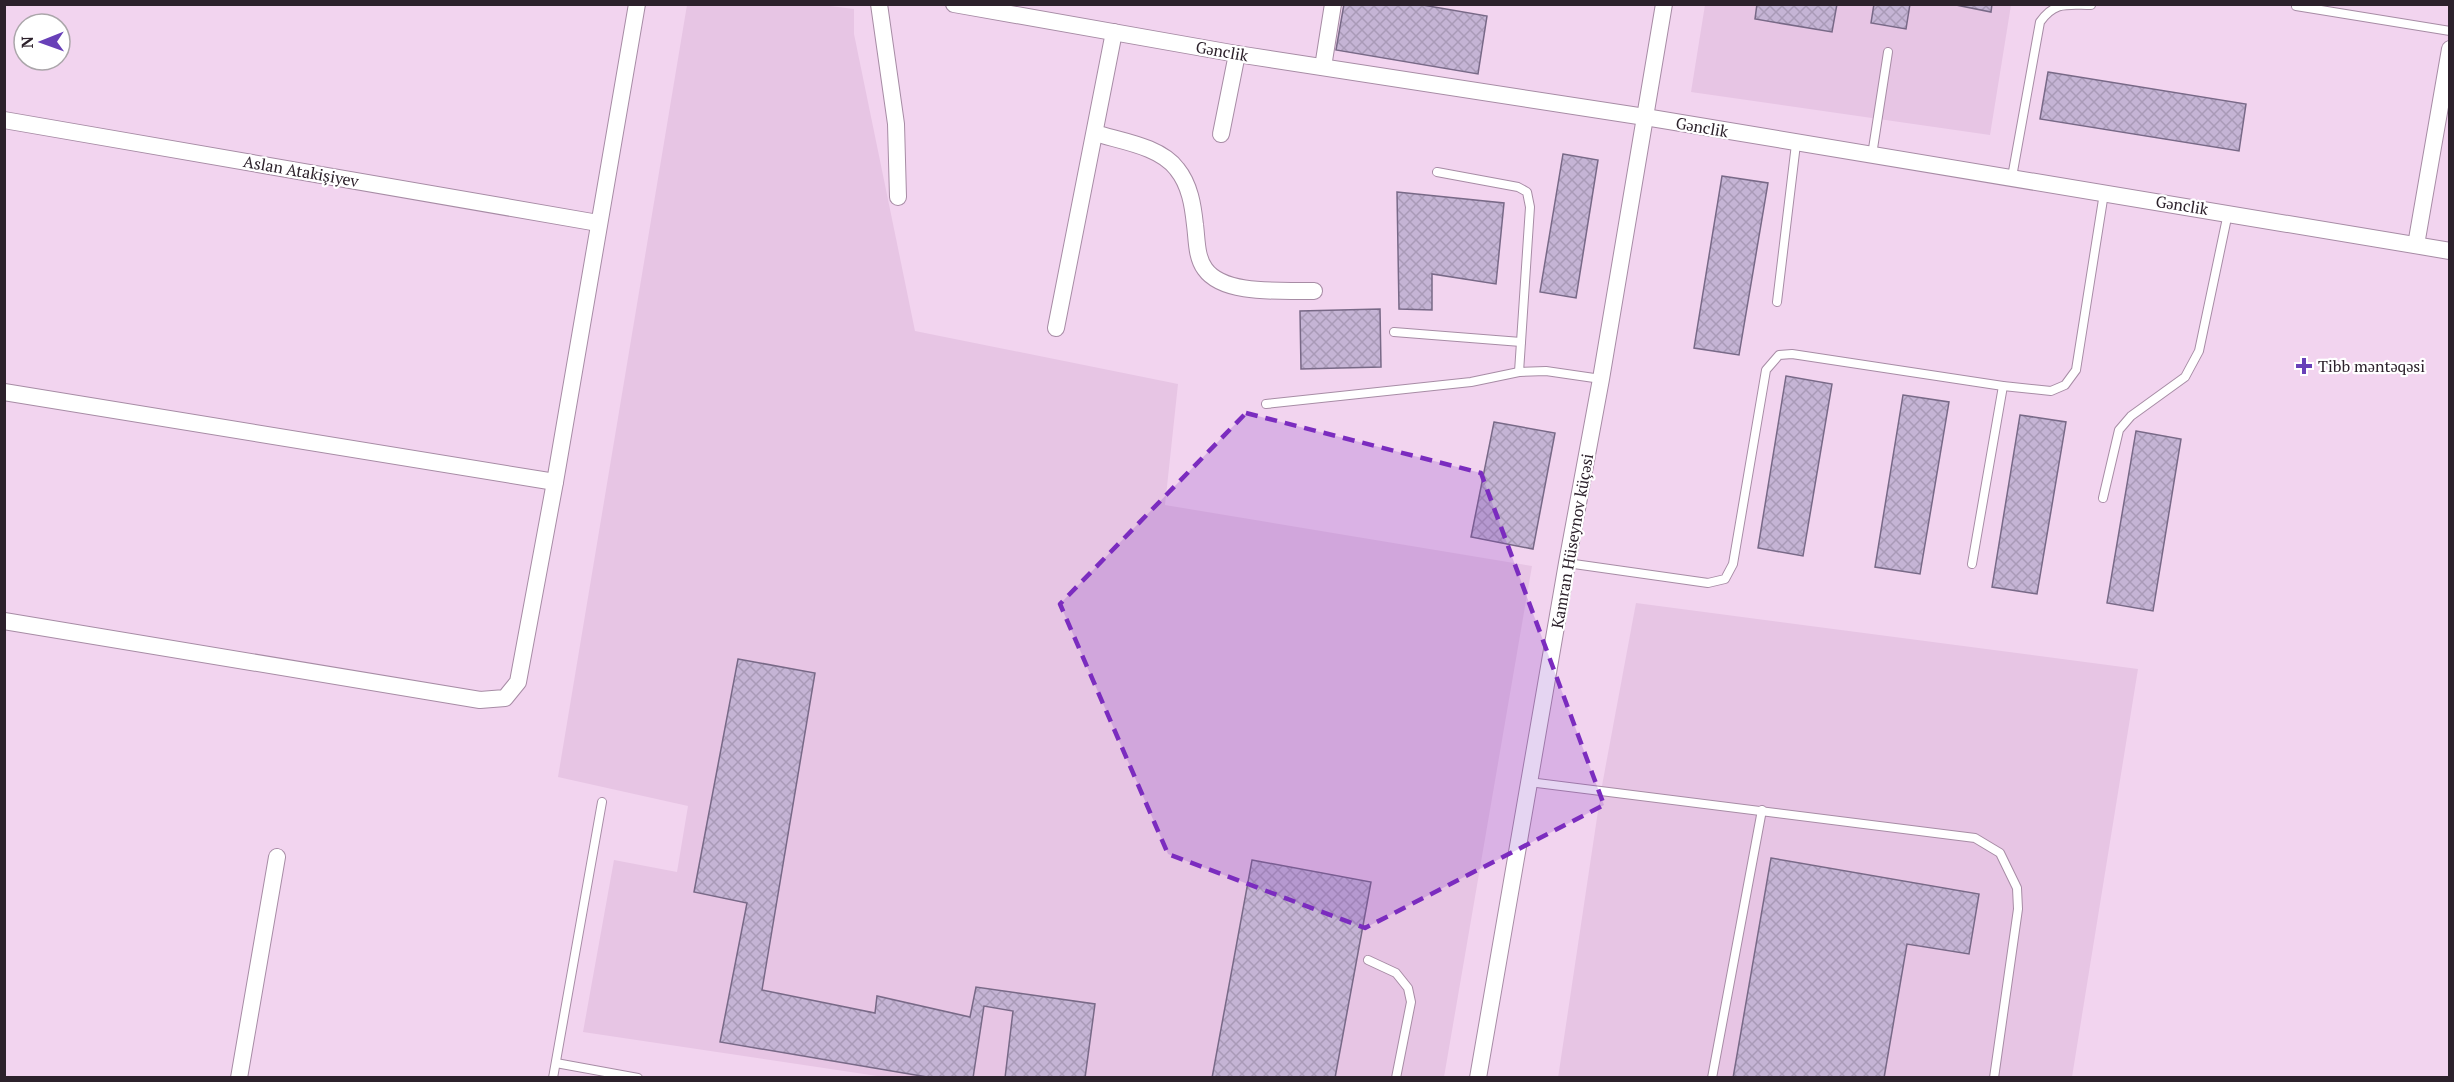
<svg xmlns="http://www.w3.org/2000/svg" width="2454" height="1082" viewBox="0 0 2454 1082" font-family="'PT Serif',serif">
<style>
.built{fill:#e7c5e4}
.building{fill:url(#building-cross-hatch);stroke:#786987;stroke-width:1.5}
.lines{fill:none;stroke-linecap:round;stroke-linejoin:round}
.service-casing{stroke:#a78ca5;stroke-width:10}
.minor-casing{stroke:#a78ca5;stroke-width:18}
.service{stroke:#fff;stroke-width:8}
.minor{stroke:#fff;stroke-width:16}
.marked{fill:#7b2cbf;fill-opacity:0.2;stroke:#7b2cbf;stroke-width:4.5;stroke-dasharray:12 8;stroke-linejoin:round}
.poi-dot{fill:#6840b8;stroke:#fff;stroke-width:2}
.labels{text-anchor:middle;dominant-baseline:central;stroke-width:4.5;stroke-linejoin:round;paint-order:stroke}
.street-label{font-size:16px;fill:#2c212b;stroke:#fff}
.poi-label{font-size:16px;fill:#2c212b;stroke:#fff;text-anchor:start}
</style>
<defs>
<pattern id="building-cross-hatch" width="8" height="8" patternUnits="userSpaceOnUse" patternTransform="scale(1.5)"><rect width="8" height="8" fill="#c5b4d5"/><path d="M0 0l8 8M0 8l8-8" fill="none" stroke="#a99ab7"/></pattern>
</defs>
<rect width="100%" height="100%" fill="#f2d4ef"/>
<g class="built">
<polygon points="814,4 854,9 854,34 915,331 1178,384 1165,505 1532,566 1444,1077 884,1077 583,1032 614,860 677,872 688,806 558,777 687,5"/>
<polygon points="1705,5 2011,5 1990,135 1691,92"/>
<polygon points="1636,603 2138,669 2072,1077 1558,1078 1601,791"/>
</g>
<g class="building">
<polygon points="1344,4 1417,4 1487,16 1478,74 1336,50"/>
<polygon points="1757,4 1837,4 1832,32 1755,19"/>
<polygon points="1874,4 1910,4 1906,29 1871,23"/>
<polygon points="1951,4 1992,4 1991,12"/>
<polygon points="2048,72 2246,104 2239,151 2040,119"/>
<polygon points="1563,154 1598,160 1576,298 1540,292"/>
<polygon points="1722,176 1768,183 1739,355 1694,348"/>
<polygon points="1397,192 1504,203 1496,284 1432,274 1432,310 1399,309"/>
<polygon points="1380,309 1381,367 1301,369 1300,311"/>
<polygon points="1786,376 1832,384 1803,556 1758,548"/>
<polygon points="1903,395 1949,402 1920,574 1875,567"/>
<polygon points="2020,415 2066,422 2037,594 1992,587"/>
<polygon points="1494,422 1555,433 1533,549 1471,537"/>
<polygon points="2136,431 2181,439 2153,611 2107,603"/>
<polygon points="738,659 815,673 762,990 875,1013 877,996 970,1017 976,987 1095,1004 1085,1078 1005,1078 1013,1011 984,1006 973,1078 933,1078 720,1042 747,903 694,892"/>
<polygon points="1771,858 1979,894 1969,954 1907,944 1884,1078 1733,1078"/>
<polygon points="1252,860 1371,882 1335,1078 1212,1078"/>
</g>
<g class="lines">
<defs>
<g id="service">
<polyline points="2296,6 2450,31"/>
<polyline points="1872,155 1888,52"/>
<polyline points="1437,172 1518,187 1527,192 1530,207 1519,372 1546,371 1601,379"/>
<path d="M 2012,177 L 2040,22 C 2055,1 2067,5 2091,5"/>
<polyline points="1777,302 1796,144"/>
<polyline points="1394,332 1521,342"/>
<polyline points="1266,404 1471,382 1519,372"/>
<polyline points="2103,498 2119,430 2131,416 2185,377 2199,351 2228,213"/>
<polyline points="1567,563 1708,583 1725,579 1733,564 1766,370 1779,355 1792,354 2003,386 2051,391 2065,385 2076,370 2104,193"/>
<polyline points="1972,564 2003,386"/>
<polyline points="1529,782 1975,838 2000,853 2017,888 2018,909 1994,1078"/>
<polyline points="1368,960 1396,973 1408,988 1411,1002 1396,1078"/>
<polyline points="556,1063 638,1078"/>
<polyline points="553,1078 602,802"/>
<polyline points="1712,1078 1762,810"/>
</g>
<g id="minor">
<polyline points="879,4 896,124 898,197"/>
<polyline points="954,4 1237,54 1645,117 2450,251"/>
<polyline points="1323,67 1333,4"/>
<polyline points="4,120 598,223"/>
<path d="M 1095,133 C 1120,141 1160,146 1177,169 C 1190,185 1193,206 1195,225 C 1197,239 1196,257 1205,269 C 1224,296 1284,290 1314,291"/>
<polyline points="1221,134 1237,54"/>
<polyline points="2416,245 2450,49"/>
<polyline points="1056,328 1114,32"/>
<polyline points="4,392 555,482"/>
<polyline points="4,621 480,700 505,698 518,682 555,482 637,4"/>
<polyline points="239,1078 277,857"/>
<polyline points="1478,1078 1567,563 1601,379 1664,4"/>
</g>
</defs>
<use href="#service" class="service-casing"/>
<use href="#minor" class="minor-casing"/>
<use href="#service" class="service"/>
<use href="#minor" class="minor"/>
</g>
<path class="marked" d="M 1246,413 L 1481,473 L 1604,805 L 1365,928 L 1168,854 L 1060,604 Z"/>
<path class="poi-dot" d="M2301 357h6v6h6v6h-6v6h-6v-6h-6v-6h6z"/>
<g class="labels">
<g class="street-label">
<text transform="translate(1222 51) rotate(10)">Gənclik</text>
<text transform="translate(1702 127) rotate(10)">Gənclik</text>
<text transform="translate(301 171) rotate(10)">Aslan Atakişiyev</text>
<text transform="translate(2182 205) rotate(9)">Gənclik</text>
<text transform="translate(1572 541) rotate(-80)">Kamran Hüseynov küçəsi</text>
</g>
<g class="poi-label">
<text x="2318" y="366">Tibb məntəqəsi</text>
</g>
</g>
<rect width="2454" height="1082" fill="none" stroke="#2c212b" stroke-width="12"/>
<g transform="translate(42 42) rotate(269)"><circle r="28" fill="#ffffff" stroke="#aba6aa" stroke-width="1.5"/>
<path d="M0-4.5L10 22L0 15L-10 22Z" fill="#6840b8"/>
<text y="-9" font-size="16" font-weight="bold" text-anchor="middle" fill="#2c212b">N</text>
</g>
</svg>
